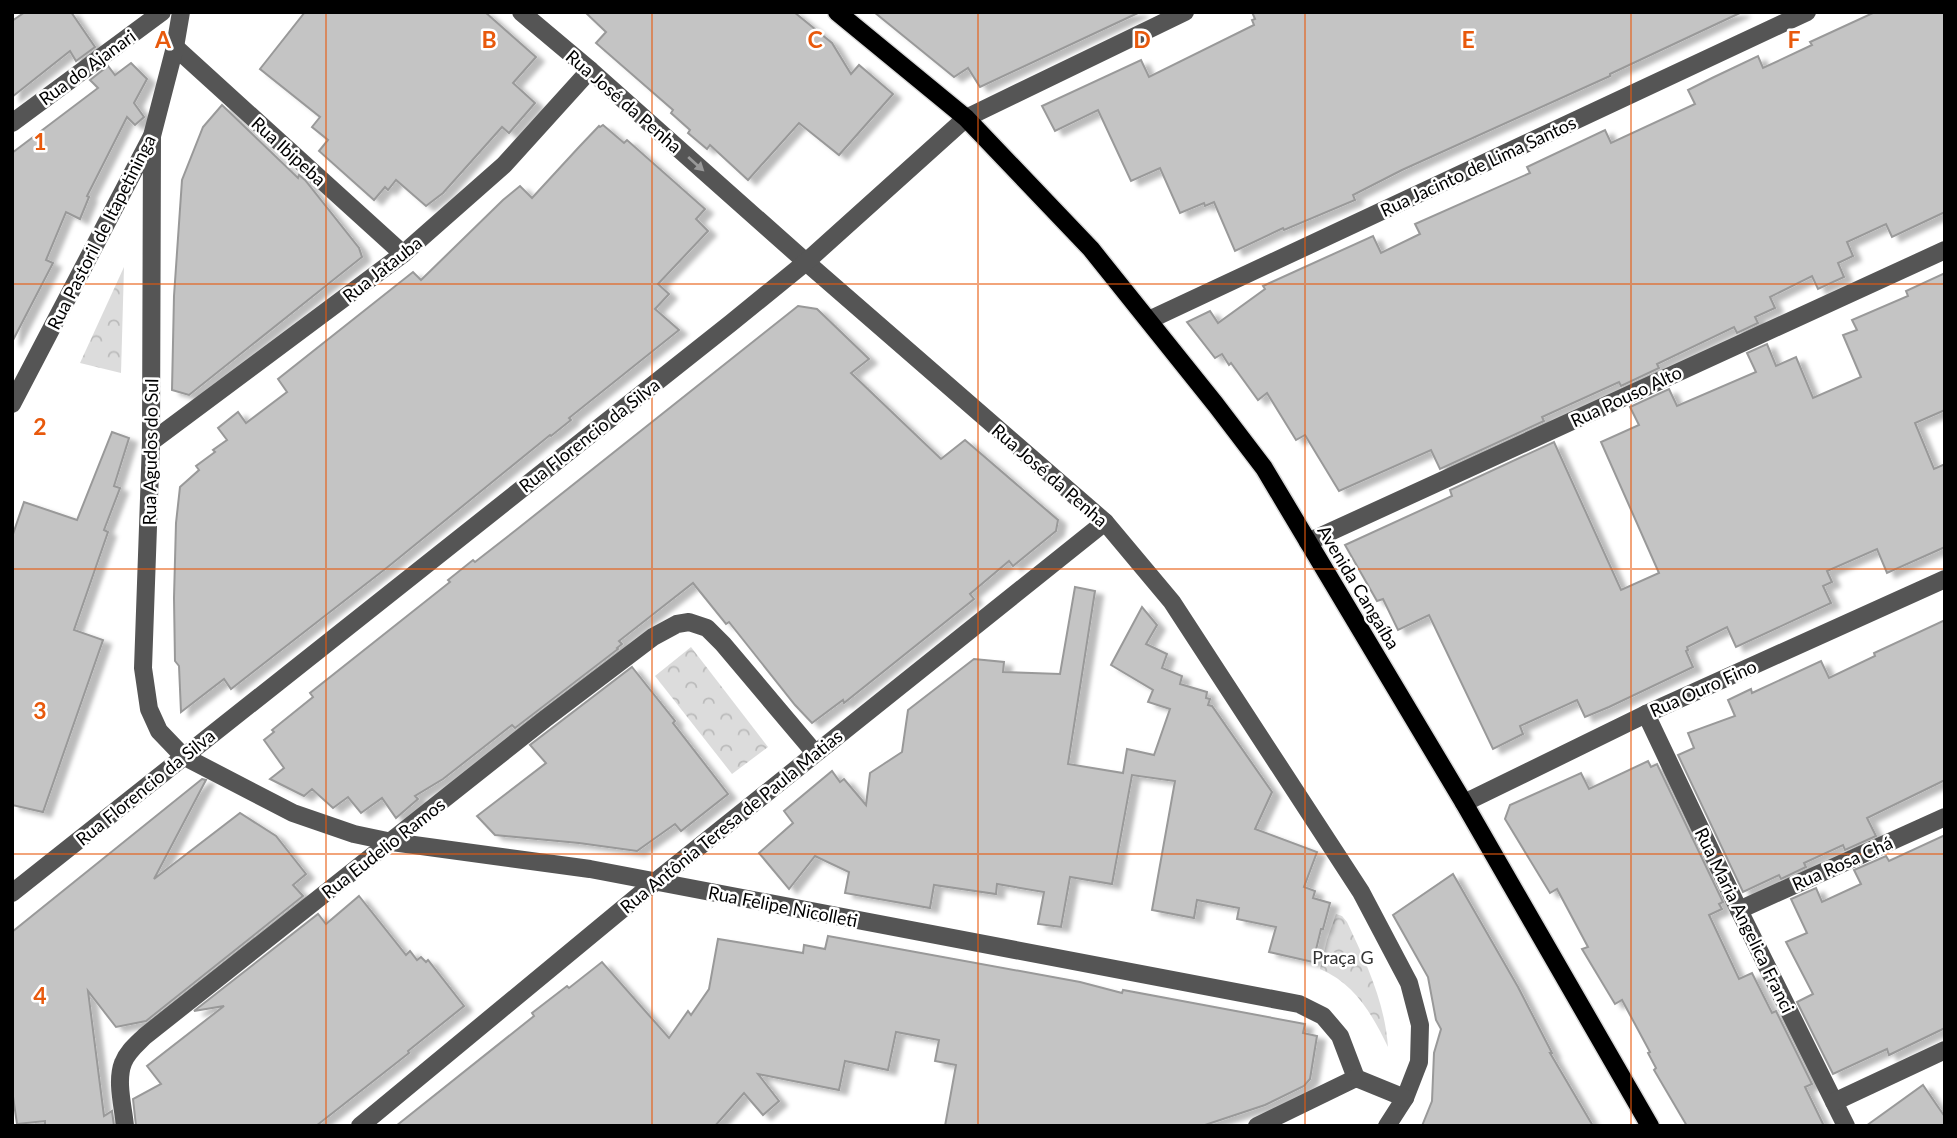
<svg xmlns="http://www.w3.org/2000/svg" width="1957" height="1138" viewBox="0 0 1957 1138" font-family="Lato,sans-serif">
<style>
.park{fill:url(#park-crowns)}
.building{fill:#c4c4c4;stroke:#999;stroke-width:2;filter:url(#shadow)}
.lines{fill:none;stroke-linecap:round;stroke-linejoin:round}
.major-casing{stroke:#dbdbdb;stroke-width:21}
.minor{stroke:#555;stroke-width:18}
.major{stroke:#000;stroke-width:18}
.oneway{fill:#999}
.grid{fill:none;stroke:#e8590c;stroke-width:2;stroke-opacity:0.55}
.labels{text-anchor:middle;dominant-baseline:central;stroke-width:5;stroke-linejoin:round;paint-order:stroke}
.street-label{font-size:18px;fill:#000;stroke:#fff}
.park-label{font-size:18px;fill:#333;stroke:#fff}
.grid-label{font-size:23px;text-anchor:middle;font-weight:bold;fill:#e8590c;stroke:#fff;stroke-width:5;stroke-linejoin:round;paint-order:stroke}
</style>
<defs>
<pattern id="park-crowns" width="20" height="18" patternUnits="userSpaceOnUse" patternTransform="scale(1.75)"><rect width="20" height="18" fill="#dcdcdc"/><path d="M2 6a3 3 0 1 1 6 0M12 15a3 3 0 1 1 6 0" fill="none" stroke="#bbb"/></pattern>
<filter id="shadow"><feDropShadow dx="8" dy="4.5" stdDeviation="2" flood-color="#0004"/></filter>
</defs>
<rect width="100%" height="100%" fill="#fff"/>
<g class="park">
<polygon points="124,267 121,373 80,363"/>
<polygon points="691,647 768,747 732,774 655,676"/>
<path d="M 1336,914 L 1342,916 L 1347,922 C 1366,962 1385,1003 1388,1047 C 1372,1014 1355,984 1320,969 L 1327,940 Z"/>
</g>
<g class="building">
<polygon points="25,12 71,12 95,47 76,61 70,51 12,97 12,21"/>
<polygon points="305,12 485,12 536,57 513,83 535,103 509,133 502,127 443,193 426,206 396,180 388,190 385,187 374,200 319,151 328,140 312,127 320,117 260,69"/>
<polygon points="585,12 794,12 832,43 851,74 859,65 893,94 839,155 799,123 748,180 710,145 707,149 688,133 690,130 671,113 673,110 596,43 606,32"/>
<polygon points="874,12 1140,12 980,87 968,68 954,77"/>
<polygon points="1252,12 1742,12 1610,74 1610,76 1402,170 1353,195 1355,200 1284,230 1283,228 1235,251 1214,202 1205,206 1204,203 1180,213 1160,168 1131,181 1098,110 1055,131 1042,106 1141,60 1149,77 1254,25 1252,20 1255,19"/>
<polygon points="1875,12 1945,12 1945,212 1892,237 1886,224 1847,242 1853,256 1838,263 1844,277 1818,289 1812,276 1770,297 1775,308 1755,317 1758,323 1737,333 1734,327 1657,364 1659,368 1621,386 1619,382 1542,417 1544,421 1440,469 1431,450 1339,491 1305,435 1296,440 1267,393 1258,400 1231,363 1229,365 1222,354 1215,358 1187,322 1210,311 1218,323 1265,289 1263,286 1373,236 1381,253 1420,234 1415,224 1530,173 1527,167 1605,130 1611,143 1695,104 1688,90 1712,78 1758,56 1763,68 1812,45 1810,42"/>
<polygon points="131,63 147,79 134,103 144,117 135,125 127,117 87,196 89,197 80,219 66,212 46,260 53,263 12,342 12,153 98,88 90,80 108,66 115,75"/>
<polygon points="222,105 298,178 299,175 305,180 359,248 362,257 189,395 172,390 174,296 182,180 203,127"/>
<polygon points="603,125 624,143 627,140 705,209 696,219 708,231 658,284 669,294 655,309 679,330 569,418 571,420 551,436 550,435 389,566 231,689 224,679 181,712 179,666 175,661 174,598 176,523 180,487 199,470 196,466 215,452 213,450 227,440 218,428 238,412 246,423 287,392 278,379 413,272 421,280 503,200 520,186 532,198 579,147 599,126 600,127"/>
<polygon points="1945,273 1945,410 1915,423 1934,469 1945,464 1945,547 1887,573 1877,549 1827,571 1832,582 1823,586 1831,603 1736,647 1727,627 1687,647 1688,650 1686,651 1693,667 1609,707 1585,717 1577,700 1520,726 1523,734 1493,749 1429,615 1398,630 1383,599 1377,601 1345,545 1452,496 1450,490 1554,442 1621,590 1659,573 1601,442 1639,425 1630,407 1669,389 1677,406 1756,372 1747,353 1767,344 1776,366 1796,357 1813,398 1861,377 1843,335 1857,330 1852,320 1908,296 1906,291"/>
<polygon points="798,306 817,309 869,359 851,373 941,459 965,440 1058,520 1056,531 1013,566 1009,561 970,594 974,599 844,703 843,700 812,723 795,705 729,622 726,624 693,583 619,641 622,644 617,648 618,649 515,728 512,725 443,779 415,796 418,799 396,818 382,798 361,813 348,797 333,808 312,789 304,796 270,779 284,768 264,740 274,732 272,730 313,697 310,693 450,582 448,580 473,560 475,562 516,530"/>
<polygon points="112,432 129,438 114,486 120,488 104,530 108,532 74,630 103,640 43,812 12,805 12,537 24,502 77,520"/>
<polygon points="1075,587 1095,591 1068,764 1123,773 1127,749 1154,755 1170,709 1148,702 1153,690 1111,665 1142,607 1157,625 1146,644 1167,654 1162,668 1182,676 1180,684 1207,692 1206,698 1210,699 1208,705 1212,706 1272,792 1255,829 1317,852 1304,887 1315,891 1313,898 1330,903 1323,929 1321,929 1313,962 1269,952 1276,927 1237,919 1239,908 1197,900 1194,918 1152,910 1175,781 1132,775 1112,884 1070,877 1061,927 1038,924 1044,892 997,884 996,894 934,885 930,908 845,893 849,872 815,856 789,889 759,853 793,823 784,811 832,771 840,782 844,779 866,805 870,773 902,752 908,710 974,659 1004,662 1003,672 1060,674"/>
<polygon points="1945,620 1945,780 1867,818 1876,836 1845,850 1843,845 1804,863 1806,867 1781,879 1779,875 1743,892 1678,755 1694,748 1688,733 1735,716 1728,700 1751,689 1752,693 1821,661 1829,678 1875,656 1874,653"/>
<polygon points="632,667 675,721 673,723 728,794 681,831 675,824 637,851 579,843 495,835 477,816 546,763 530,745"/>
<polygon points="1648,761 1651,767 1657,764 1723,902 1719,904 1722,909 1709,915 1739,979 1752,973 1772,1013 1776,1011 1812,1084 1805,1087 1824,1126 1687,1126 1654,1070 1656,1068 1648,1053 1650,1052 1622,1000 1615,1004 1582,949 1588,947 1557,889 1550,893 1505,819 1510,805 1581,773 1589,789"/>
<polygon points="202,779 206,780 154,879 240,813 276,836 306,874 293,885 303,896 146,1021 116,1027 88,991 104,1116 112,1111 114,1126 45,1126 45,1121 17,1124 12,1090 12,932"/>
<polygon points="1945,835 1945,1028 1889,1055 1887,1049 1833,1074 1797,1002 1813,994 1786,942 1807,933 1791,899 1816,888 1822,902 1861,884 1854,870 1886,856 1889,861"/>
<polygon points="1453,874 1518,987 1552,1053 1550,1053 1593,1126 1422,1126 1432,1101 1434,1053 1441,1029 1436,1020 1428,977 1393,915"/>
<polygon points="359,896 406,955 410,951 417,960 421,957 426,962 428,960 464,1006 408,1051 409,1053 316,1126 136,1126 133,1099 161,1084 147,1066 224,1006 194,1011 318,914 326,924"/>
<polygon points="828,936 1080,982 1122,993 1123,990 1305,1024 1303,1033 1317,1036 1310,1079 1304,1086 1265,1105 1202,1126 945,1126 956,1065 935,1061 939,1040 896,1032 888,1070 845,1061 839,1090 758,1074 779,1101 763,1115 744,1093 715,1126 396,1126 534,1016 532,1013 567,986 569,988 602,962 669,1038 688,1011 691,1015 709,989 718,939 803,953 804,945 825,949"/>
<polygon points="1923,1085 1945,1117 1945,1126 1866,1126"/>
</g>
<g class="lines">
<defs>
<polyline id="major" points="837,12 966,118 1091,249 1216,405 1264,468 1464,803 1650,1126"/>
</defs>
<use href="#major" class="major-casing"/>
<g class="minor">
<polyline points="521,12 590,70 806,262 1105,522 1172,602 1361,892 1409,983 1420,1025 1419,1062 1405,1098 1387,1126"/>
<polyline points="175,47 403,254"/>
<polyline points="12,123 162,12"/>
<polyline points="152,136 151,442 143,668 149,709 159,731 183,756 293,813 354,834 392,842 590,869 1299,1004 1323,1016 1340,1036 1356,1078"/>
<polyline points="1149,320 1807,12"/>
<polyline points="12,404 152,136 175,47 181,12"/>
<polyline points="151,442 403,254 504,165 590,70"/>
<polyline points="1308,542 1945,250"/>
<polyline points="1646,714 1739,910 1846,1126"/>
<polyline points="1464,803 1646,714 1945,579"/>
<polyline points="12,893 731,323 806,262 966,118 1185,12"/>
<polyline points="1739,910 1945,817"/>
<polyline points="1834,1102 1945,1050"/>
<path d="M 125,1126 C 123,1106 116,1081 123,1063 C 127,1052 137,1044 145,1036 L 545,719 L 653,637 L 677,624 L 689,622 L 707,628 L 723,644 L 815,753"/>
<polyline points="360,1126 655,882 1105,522"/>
<polyline points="1257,1126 1356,1078 1405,1098"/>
</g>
<use href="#major" class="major"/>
</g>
<defs><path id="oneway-solid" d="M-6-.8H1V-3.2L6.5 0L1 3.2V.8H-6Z" transform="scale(1.75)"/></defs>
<use class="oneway" href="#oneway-solid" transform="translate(696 164) rotate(42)"/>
<path class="grid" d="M 326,12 L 326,1126M 652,12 L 652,1126M 978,12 L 978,1126M 1305,12 L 1305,1126M 1631,12 L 1631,1126M 12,284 L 1945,284M 12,569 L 1945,569M 12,854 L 1945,854"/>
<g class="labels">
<g class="street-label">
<text transform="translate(87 67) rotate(-36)">Rua do Ajanari</text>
<text transform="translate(624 101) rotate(41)">Rua José da Penha</text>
<text transform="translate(289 151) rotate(42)">Rua Ibipeba</text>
<text transform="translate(1478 166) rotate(-25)">Rua Jacinto de Lima Santos</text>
<text transform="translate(101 232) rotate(-63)">Rua Pastoril de Itapetininga</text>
<text transform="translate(382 269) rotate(-38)">Rua Jatauba</text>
<text transform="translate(1626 396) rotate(-25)">Rua Pouso Alto</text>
<text transform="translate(589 435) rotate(-38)">Rua Florencio da Silva</text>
<text transform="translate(150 452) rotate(-89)">Rua Agudos do Sul</text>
<text transform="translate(1050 475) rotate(41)">Rua José da Penha</text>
<text transform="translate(1359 587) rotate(59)">Avenida Cangaíba</text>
<text transform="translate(1703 688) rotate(-24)">Rua Ouro Fino</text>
<text transform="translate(145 787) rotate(-39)">Rua Florencio da Silva</text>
<text transform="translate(731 821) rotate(-39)">Rua Antônia Teresa de Paula Matias</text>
<text transform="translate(383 848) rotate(-38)">Rua Eudelio Ramos</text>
<text transform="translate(1842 863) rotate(-24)">Rua Rosa Chá</text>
<text transform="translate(783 906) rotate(11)">Rua Felipe Nicolleti</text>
<text transform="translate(1745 920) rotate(64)">Rua Maria Angelica Franci</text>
</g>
<g class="park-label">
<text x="1343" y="957">Praça G</text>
</g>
</g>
<g class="grid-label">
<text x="163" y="48">A</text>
<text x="489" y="48">B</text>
<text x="815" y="48">C</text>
<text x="1142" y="48">D</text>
<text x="1468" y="48">E</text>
<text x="1794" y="48">F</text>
<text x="40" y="150">1</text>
<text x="40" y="435">2</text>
<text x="40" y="719">3</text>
<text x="40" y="1004">4</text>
</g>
<rect width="1957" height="1138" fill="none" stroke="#000000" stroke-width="28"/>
</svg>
